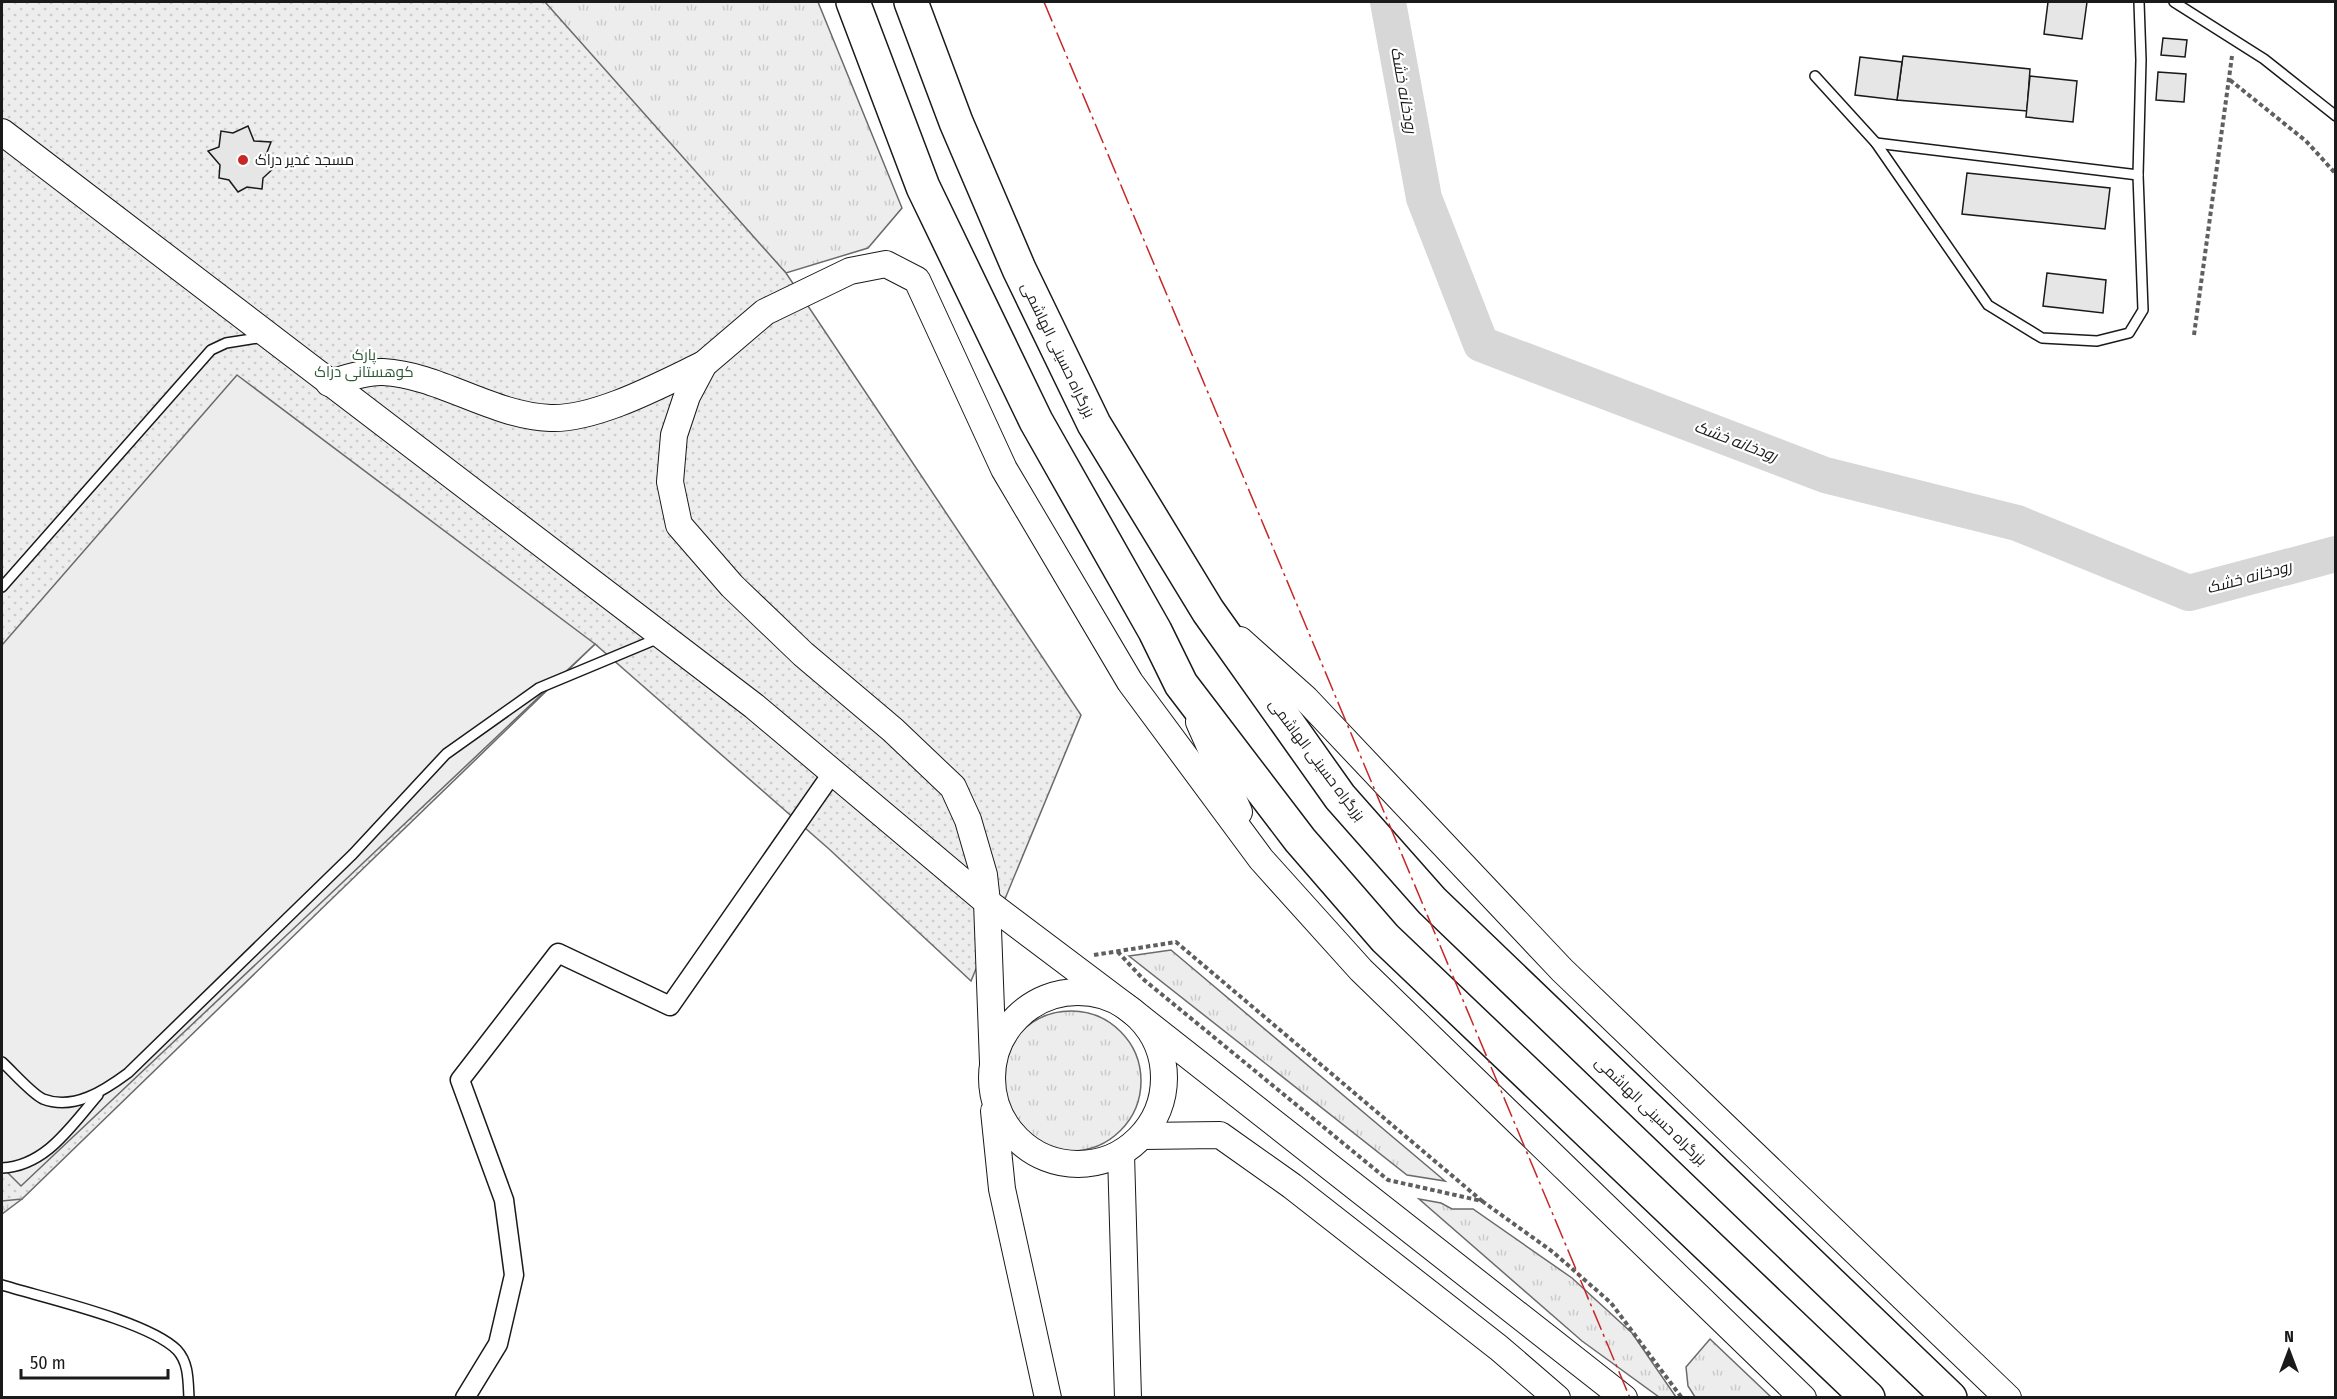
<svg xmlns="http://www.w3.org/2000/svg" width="2337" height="1399" viewBox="0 0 2337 1399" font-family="'Fira Sans Condensed',Cairo,sans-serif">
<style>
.grass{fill:url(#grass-tufts);stroke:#6a6a6a;stroke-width:1.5}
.park{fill:url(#park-dots);stroke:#6a6a6a;stroke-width:1.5}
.pitch{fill:#ededed;stroke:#6a6a6a;stroke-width:1.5}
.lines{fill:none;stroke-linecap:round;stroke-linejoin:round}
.river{stroke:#d7d7d7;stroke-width:36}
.building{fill:#e6e6e6;stroke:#1a1a1a;stroke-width:1.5}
.lane-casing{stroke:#1a1a1a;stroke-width:12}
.street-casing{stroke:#1a1a1a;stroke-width:21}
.secondary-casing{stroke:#1a1a1a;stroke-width:28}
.highway-casing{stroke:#1a1a1a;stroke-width:36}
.path{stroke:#5f5f5f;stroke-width:4;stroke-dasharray:4.5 3;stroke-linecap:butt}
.lane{stroke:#fff;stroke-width:9}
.street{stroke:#fff;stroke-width:18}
.secondary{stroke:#fff;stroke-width:26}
.highway{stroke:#fff;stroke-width:33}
.power{stroke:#c62828;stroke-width:1.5;stroke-dasharray:21 4.5 3 4.5;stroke-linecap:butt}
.poi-dot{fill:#c62828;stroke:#fff;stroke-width:2}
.labels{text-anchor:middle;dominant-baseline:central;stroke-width:4.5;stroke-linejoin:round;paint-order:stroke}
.poi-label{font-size:15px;fill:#1a1a1a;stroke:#fff;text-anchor:start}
.street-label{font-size:15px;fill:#1a1a1a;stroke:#fff}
.park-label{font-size:15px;fill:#2b5a34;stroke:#fff}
.water-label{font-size:16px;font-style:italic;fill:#1a1a1a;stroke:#fff}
</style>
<defs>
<pattern id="grass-tufts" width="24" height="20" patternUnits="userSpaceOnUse" patternTransform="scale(1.5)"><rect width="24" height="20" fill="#ededed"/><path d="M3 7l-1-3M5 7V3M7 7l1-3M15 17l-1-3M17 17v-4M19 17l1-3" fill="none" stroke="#cbcbcb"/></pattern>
<pattern id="park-dots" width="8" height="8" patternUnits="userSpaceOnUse" patternTransform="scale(1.5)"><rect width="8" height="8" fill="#ededed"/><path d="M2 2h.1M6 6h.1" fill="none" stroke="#cbcbcb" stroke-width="1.8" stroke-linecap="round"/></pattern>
</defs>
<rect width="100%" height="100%" fill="#fff"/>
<g class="grass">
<polygon points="321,2 818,2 902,208 868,248 786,273 604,92"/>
<polygon points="1171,950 1445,1181 1407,1175 1129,956"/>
<circle cx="1071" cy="1081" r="70"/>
<polygon points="2,1181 22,1199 2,1214"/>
<polygon points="1419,1199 1441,1203 1452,1209 1473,1209 1572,1278 1632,1333 1676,1397 1659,1397 1582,1341"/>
<polygon points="1710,1339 1771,1397 1695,1397 1688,1386 1686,1367"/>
</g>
<polygon class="park" points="2,2 545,2 786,273 1081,715 971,981 829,849 595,644 22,1199 2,1201"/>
<polygon class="pitch" points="237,375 595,644 21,1186 2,1167 2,645"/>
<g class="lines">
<polyline class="river" points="1388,2 1424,198 1481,344 1825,475 2017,523 2189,593 2336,554"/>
</g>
<g class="building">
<polygon points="2048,2 2087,2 2082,39 2044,34"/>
<polygon points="2163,38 2187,40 2185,57 2161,55"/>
<polygon points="1903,56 2030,69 2027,111 1897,100"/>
<polygon points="1860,57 1902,62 1897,100 1855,95"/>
<polygon points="2158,72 2186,74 2184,102 2156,100"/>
<polygon points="2030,76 2077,81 2073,122 2026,117"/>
<polygon points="248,126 254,141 271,142 266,155 276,166 263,178 262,189 247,187 238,192 229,180 219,178 220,165 208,151 219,147 221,131 233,133"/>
<polygon points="1967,173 2110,188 2105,229 1962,214"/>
<polygon points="2047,273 2106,280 2103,313 2043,306"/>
</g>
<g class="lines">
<defs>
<g id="lane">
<polyline points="2174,2 2264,59 2336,116"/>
<polyline points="1815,76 1876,143 1988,305 2042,338 2097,341 2129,333 2143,310 2138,175 2141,60 2139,2"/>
<polyline points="1876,143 2138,175"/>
<polyline points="2,587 211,350 226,343 264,337"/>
<path d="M 2,1062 C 12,1071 32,1094 43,1099 C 74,1111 105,1090 128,1073 L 353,854 L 446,754 L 539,688 L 659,638"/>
<path d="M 2,1168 C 46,1166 71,1126 98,1095"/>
<path d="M 2,1285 C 44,1298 148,1321 177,1350 C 189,1363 188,1381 189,1398"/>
</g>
<polyline id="street" points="465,1398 498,1344 514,1275 504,1200 460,1080 558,953 670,1006 833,772"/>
<g id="secondary">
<polyline points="2,132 754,706 987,902 1133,1012 1624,1398"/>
<path d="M 329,383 C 345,379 366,371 383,372 C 440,375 490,415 550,418 C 596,420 662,384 704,364"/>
<polyline points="1240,640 1306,699 1562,970 2008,1398"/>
<polyline points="1199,722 1239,812"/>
<circle cx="1078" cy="1078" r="86"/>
<polyline points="993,1063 987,902 984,875 968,820 953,787 893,730 803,654 732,586 679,525 670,482 674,435 687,396 704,364 765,312 850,271 886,264 917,280 1004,469 1130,682 1261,859 1361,970 1803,1398"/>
<polyline points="994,1111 1002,1189 1048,1398"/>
<polyline points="1143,1136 1220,1135 1292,1186 1499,1348 1557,1398"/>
<polyline points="1121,1154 1128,1398"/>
</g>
<g id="highway">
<polyline points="853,2 923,187 1036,421 1155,631 1181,684 1300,840 1385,938 1868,1398"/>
<polyline points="911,2 956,122 1019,269 1094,424 1208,611 1340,797 1432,901 1950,1398"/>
</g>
</defs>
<use href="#lane" class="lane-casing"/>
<use href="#street" class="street-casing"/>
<use href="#secondary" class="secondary-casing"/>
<use href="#highway" class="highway-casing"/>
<g class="path">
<polyline points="2230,80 2306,141 2336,174"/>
<polyline points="2194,335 2232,56"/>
<polyline points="1094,955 1176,942 1482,1201 1388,1180 1143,979 1117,951"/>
<polyline points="1482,1201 1553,1252 1611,1303 1682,1398"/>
</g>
<use href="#lane" class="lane"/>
<use href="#street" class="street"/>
<use href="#secondary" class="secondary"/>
<use href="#highway" class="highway"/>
<polyline class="power" points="1044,2 1630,1398"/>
</g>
<circle class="poi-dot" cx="243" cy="160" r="6"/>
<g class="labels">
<g class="poi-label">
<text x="255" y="160">مسجد غدیر دراک</text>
</g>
<g class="street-label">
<text transform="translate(1058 350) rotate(64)">بزرگراه حسینی الهاشمی</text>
<text transform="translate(1317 760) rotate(53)">بزرگراه حسینی الهاشمی</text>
<text transform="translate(1651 1111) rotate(44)">بزرگراه حسینی الهاشمی</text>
</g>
<g class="park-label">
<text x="364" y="355">پارک<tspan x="364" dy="17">کوهستانی دراک</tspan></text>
</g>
<g class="water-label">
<text transform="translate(1404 90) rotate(80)">رودخانه خشک</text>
<text transform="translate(1736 441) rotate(21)">رودخانه خشک</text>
<text transform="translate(2249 577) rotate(-15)">رودخانه خشک</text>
</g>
</g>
<rect width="2337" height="1399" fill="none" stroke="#1a1a1a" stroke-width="6"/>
<g transform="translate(2289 1351)" stroke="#ffffff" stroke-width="4.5" paint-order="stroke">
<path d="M0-4.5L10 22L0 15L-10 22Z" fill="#1a1a1a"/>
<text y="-9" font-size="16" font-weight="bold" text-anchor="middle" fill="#1a1a1a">N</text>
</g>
<path d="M21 1369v9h147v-9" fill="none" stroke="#1a1a1a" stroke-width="3"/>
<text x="30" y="1369" font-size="18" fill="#1a1a1a" stroke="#ffffff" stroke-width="4.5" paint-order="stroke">50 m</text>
</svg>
